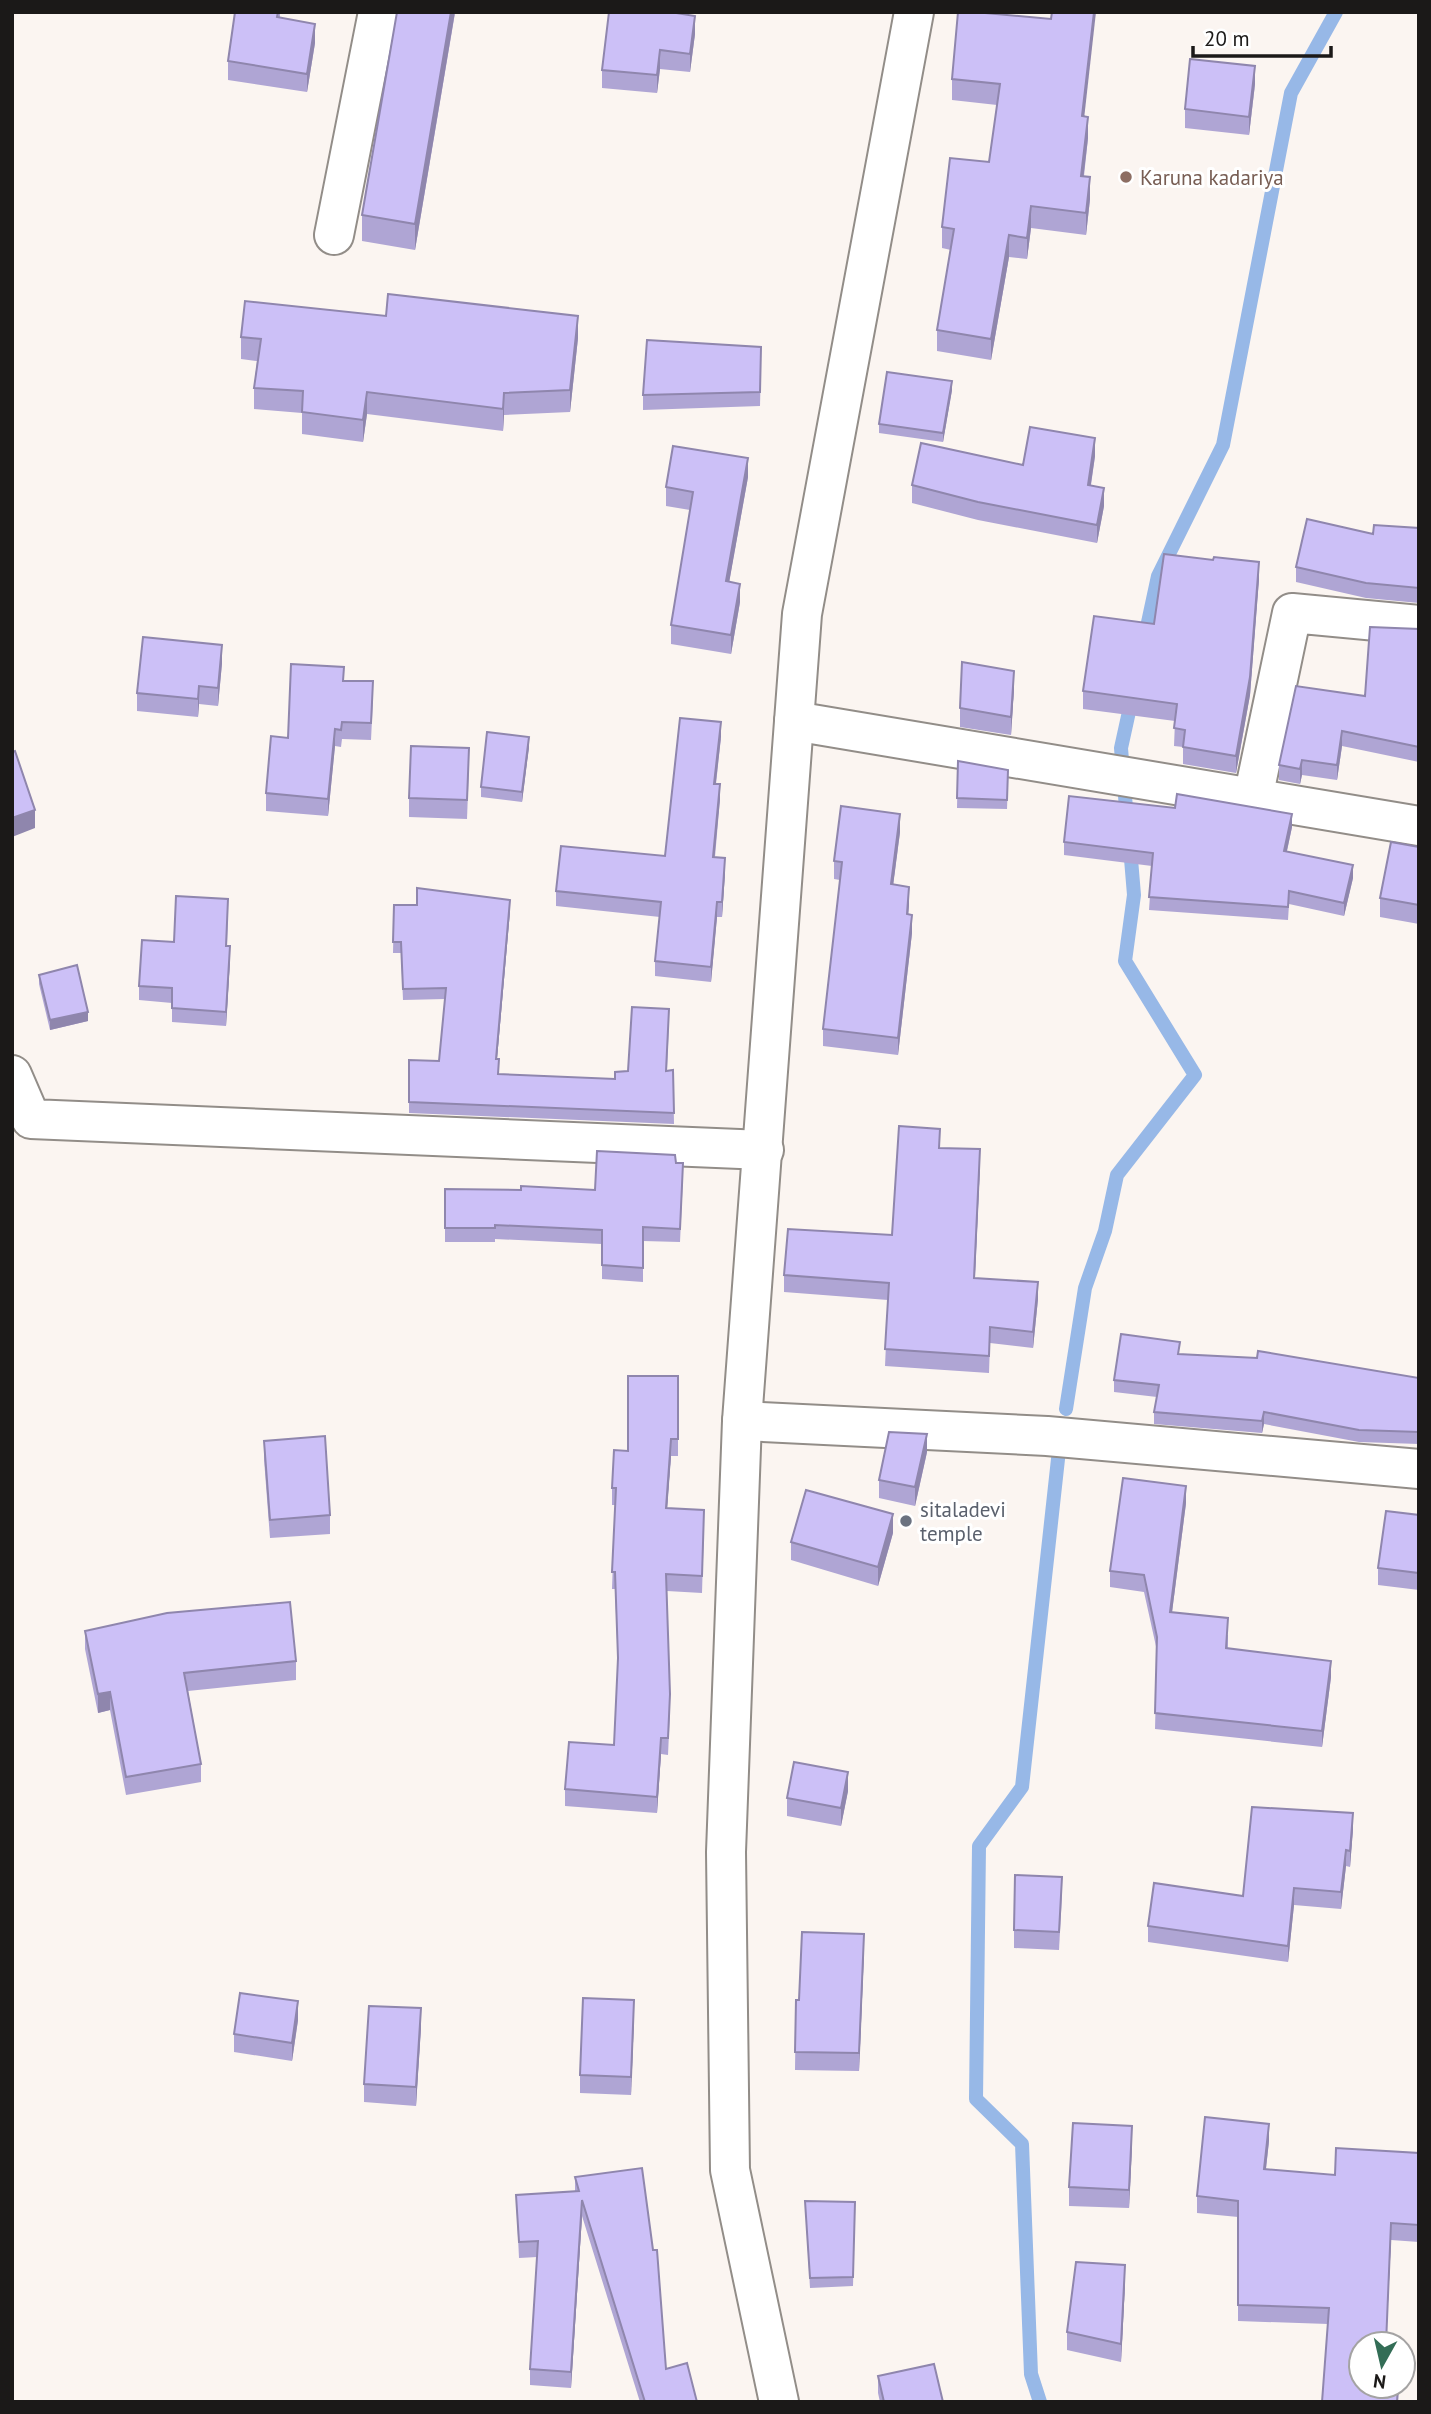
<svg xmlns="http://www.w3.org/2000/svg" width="1431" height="2414" viewBox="0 0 1431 2414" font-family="'PT Sans',sans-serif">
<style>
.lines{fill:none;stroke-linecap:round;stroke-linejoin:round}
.stream{stroke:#97b8e7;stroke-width:14}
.minor-casing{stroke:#928d88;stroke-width:42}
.minor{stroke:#fff;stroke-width:38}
.wall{fill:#afa5d4}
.shaded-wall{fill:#8f86ad}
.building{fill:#ccc0f7;stroke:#8f86ad;stroke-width:2}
.education-dot{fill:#8d6e63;stroke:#fff;stroke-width:2.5}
.worship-dot{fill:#6b7280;stroke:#fff;stroke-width:2.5}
.labels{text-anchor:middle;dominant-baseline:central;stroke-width:6;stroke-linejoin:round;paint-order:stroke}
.education-label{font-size:21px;fill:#785e54;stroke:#fff;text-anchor:start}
.worship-label{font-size:21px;fill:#5b616d;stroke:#fff;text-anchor:start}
</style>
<rect width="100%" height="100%" fill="#fbf5f1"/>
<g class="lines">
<g class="stream">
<polyline points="1144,641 1158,576 1223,445 1291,93 1336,12"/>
<polyline points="1127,820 1121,748 1132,698"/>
<polyline points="1066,1409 1085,1288 1105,1231 1117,1175 1195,1075 1125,961 1134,895 1130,847"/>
<polyline points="1040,2402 1031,2374 1022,2144 976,2099 979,1846 1022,1787 1059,1450"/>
</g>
<defs>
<g id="minor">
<polyline points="334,235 378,12"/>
<polyline points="794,721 1419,826"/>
<polyline points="1253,798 1292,613 1419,625"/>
<polyline points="12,1075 31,1119 764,1150"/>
<polyline points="742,1421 1047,1436 1419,1469"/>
<polyline points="779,2402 730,2170 726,1852 742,1421 802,614 914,12"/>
</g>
</defs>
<use href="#minor" class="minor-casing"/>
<use href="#minor" class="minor"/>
</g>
<g class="wall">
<polygon points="280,12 280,18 315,43 307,92 228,80 228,61"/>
<polygon points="672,12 695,34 690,72 660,69 657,93 602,88 602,70"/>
<polygon points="958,12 1085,116 1088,138 1084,176 1090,199 1086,235 1031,228 1027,259 1009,257 991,360 937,351 937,330 951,250 942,248 942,227 989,162 997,105 952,100 952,79"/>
<polygon points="455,13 415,250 362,241 362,215"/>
<polygon points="1255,84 1249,135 1185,128 1185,109"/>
<polygon points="241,337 578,338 570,412 504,415 503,431 367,414 363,442 302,434 302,413 254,409 254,388 257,361 241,359"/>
<polygon points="761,362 760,406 643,410 643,395"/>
<polygon points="952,390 943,442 879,433 879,424"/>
<polygon points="1095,456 1091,485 1104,506 1097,543 978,520 912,503 912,485 1023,465"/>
<polygon points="748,477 729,582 740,602 731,654 671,644 671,625 690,510 666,506 666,487"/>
<polygon points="1419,528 1419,603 1366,598 1296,582 1296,567 1373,534"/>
<polygon points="1259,579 1250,695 1236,773 1183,764 1183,747 1174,746 1175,721 1083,709 1083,691 1154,624"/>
<polygon points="1419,629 1419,762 1342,746 1337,780 1302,775 1300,784 1279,780 1279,765 1365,696"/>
<polygon points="222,663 218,706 199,704 198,717 137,711 137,693"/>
<polygon points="344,681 373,699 371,740 342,739 341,747 335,746 328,816 266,811 266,793 288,738"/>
<polygon points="1014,689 1011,735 960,727 960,708"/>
<polygon points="721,737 716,784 720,799 715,857 725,873 722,917 717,917 711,982 655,976 655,961 660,917 556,906 556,891 665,856"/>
<polygon points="529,747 522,802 481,797 481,787"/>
<polygon points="958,761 1008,779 1007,809 957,808"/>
<polygon points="469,766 467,819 409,817 409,798"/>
<polygon points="1292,827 1287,851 1353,878 1344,916 1289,904 1288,920 1149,910 1152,866 1064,855 1064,842"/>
<polygon points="900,832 893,885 909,904 908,914 912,933 898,1055 823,1046 823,1029 840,880 834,879 834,861"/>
<polygon points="1419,847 1419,924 1380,917 1380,898"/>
<polygon points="394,905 510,911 497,1059 499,1074 615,1079 628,1071 669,1021 667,1071 673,1070 674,1124 409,1113 409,1060 439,1061 445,999 403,1000 401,953 393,953"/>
<polygon points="228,913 227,946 230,960 226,1026 172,1022 172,1003 139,1000 139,986 174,942"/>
<polygon points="39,975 88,1021 50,1030 39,984"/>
<polygon points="940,1148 980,1165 975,1278 1038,1299 1033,1348 990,1343 989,1373 885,1366 888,1300 784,1292 784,1275 892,1235"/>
<polygon points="676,1163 683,1177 680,1242 643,1241 643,1282 602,1279 602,1244 495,1239 495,1242 445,1242 445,1189 521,1190 595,1190"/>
<polygon points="1179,1354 1419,1378 1419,1444 1359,1442 1264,1424 1262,1433 1154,1424 1154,1412 1157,1397 1114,1392 1114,1380"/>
<polygon points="678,1376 678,1456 671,1456 667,1508 704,1526 702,1593 667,1591 670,1711 668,1755 661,1754 657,1813 565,1806 565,1789 614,1745 618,1665 615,1589 612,1589 615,1505 612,1505 612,1488 628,1451"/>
<polygon points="264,1441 330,1515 330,1534 270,1538 264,1459"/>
<polygon points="927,1452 915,1506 879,1498 879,1480"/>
<polygon points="1186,1503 1172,1612 1228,1635 1228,1648 1331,1677 1322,1747 1155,1729 1157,1651 1144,1592 1110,1587 1110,1571"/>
<polygon points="1419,1515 1419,1590 1378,1585 1378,1568"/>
<polygon points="893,1533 878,1586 791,1560 791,1542"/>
<polygon points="85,1631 296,1661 296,1680 188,1691 201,1764 201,1782 126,1795 110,1710 98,1713 85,1649"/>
<polygon points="848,1791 841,1826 787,1816 787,1798"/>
<polygon points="1353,1829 1350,1867 1346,1866 1341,1909 1294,1905 1288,1962 1148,1942 1148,1926 1243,1896"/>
<polygon points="1062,1895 1059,1950 1014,1948 1014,1930"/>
<polygon points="864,1952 859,2071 795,2070 796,2000 799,2000"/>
<polygon points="634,2018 631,2095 580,2093 580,2075"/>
<polygon points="298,2020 292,2061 234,2052 234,2034"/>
<polygon points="421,2027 416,2106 364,2102 364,2084"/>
<polygon points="1269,2141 1266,2169 1335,2175 1419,2153 1419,2242 1391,2240 1386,2344 1361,2344 1399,2386 1398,2402 1322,2402 1328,2324 1238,2321 1238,2217 1197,2213 1197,2196"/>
<polygon points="1132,2145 1129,2208 1069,2206 1069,2187"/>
<polygon points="575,2177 666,2369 697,2402 640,2402 582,2216 571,2388 530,2385 530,2369 537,2257 519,2258 516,2195 575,2192"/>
<polygon points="805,2201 855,2202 853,2286 810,2288"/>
<polygon points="1125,2284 1121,2362 1067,2350 1067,2332"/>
<polygon points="878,2376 943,2402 880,2402 878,2393"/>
</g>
<g class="shaded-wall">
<polygon points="451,12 455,12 415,250 415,224"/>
<polygon points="1094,12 1096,12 1082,137 1082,116"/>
<polygon points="695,16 695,34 690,72 690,54"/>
<polygon points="315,24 315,43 307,92 307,74"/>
<polygon points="660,50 660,69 657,93 657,75"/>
<polygon points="1255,66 1255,84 1249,135 1249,117"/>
<polygon points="1088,117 1088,138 1081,197 1081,176"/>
<polygon points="1090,177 1090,199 1086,235 1086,213"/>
<polygon points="1031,206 1031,228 1027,259 1027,238"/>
<polygon points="1009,235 1009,257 991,360 991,339"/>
<polygon points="578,316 578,338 570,412 570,390"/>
<polygon points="952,381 952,390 943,442 943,433"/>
<polygon points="367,392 367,414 363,442 363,420"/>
<polygon points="504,393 504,415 503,431 503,409"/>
<polygon points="1095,438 1095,456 1088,503 1088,485"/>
<polygon points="748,458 748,477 726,600 726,581"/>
<polygon points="1104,488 1104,506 1097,543 1097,525"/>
<polygon points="1259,562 1259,579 1250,695 1236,773 1236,756"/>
<polygon points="740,584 740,602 731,654 731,635"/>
<polygon points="222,645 222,663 218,706 218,688"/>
<polygon points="1014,671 1014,689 1011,735 1011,717"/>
<polygon points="199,686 199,704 198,717 198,699"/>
<polygon points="721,722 721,737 714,799 714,784"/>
<polygon points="335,729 335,746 328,816 328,799"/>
<polygon points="1342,731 1342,746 1337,780 1337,765"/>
<polygon points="529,737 529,747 522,802 522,792"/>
<polygon points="1302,760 1302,775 1300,784 1300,769"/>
<polygon points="720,784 720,799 713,872 713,857"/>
<polygon points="35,810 35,828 12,837 12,818"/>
<polygon points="900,814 900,832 891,902 891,884"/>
<polygon points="1292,814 1292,827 1284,864 1284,851"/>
<polygon points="725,858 725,873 722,917 722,902"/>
<polygon points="1353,865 1353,878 1344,916 1344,903"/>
<polygon points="909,887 909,904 907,932 907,914"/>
<polygon points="510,900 510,911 496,1070 496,1059"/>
<polygon points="717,902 717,917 711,982 711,967"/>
<polygon points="912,915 912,933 898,1055 898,1038"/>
<polygon points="230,946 230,960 226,1026 226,1012"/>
<polygon points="88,1012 88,1021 50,1030 50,1020"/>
<polygon points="980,1149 980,1165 974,1294 974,1278"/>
<polygon points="1038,1282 1038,1299 1033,1348 1033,1332"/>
<polygon points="1264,1412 1264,1424 1262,1433 1262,1421"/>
<polygon points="927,1434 927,1452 915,1506 915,1487"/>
<polygon points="671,1439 671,1456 666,1525 666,1508"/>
<polygon points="1186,1486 1186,1503 1170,1628 1170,1612"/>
<polygon points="893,1514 893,1533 878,1586 878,1567"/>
<polygon points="1331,1661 1331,1677 1322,1747 1322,1731"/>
<polygon points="110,1692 110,1710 98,1713 98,1694"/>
<polygon points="661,1738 661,1754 657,1813 657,1797"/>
<polygon points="848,1772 848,1791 841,1826 841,1808"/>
<polygon points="1353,1813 1353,1829 1350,1867 1350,1851"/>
<polygon points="1346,1850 1346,1866 1341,1909 1341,1892"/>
<polygon points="1294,1888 1294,1905 1288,1962 1288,1946"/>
<polygon points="864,1934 864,1952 859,2071 859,2053"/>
<polygon points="634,2000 634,2018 631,2095 631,2077"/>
<polygon points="298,2001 298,2020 292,2061 292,2043"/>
<polygon points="421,2008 421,2027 416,2106 416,2087"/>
<polygon points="1269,2124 1269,2141 1264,2185 1264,2169"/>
<polygon points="1132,2126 1132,2145 1129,2208 1129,2190"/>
<polygon points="582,2200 582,2216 571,2388 571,2372"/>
<polygon points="1391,2223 1391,2240 1386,2344"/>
<polygon points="1125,2265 1125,2284 1121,2362 1121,2344"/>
</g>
<g class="building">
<polygon points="235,12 278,12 277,17 315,24 307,74 228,61"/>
<polygon points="397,12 451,12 415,224 362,215"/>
<polygon points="609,12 670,12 695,16 690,54 660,50 657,75 602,70"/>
<polygon points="958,12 974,12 1051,19 1052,12 1094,12 1082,116 1088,117 1081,176 1090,177 1086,213 1031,206 1027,238 1009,235 991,339 937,330 954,229 942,227 950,158 989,162 1000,84 952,79"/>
<polygon points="1190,59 1255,66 1249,117 1185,109"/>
<polygon points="388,294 578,316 570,390 504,393 503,409 367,392 363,420 302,412 303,391 254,388 261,339 241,337 245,301 386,316"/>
<polygon points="647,340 761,347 760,392 643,395"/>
<polygon points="887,372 952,381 943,433 879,424"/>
<polygon points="1030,427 1095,438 1088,485 1104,488 1097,525 978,502 912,485 921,443 1023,465"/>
<polygon points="673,446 748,458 726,581 740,584 731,635 671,625 693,492 666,487"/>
<polygon points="1307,519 1373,534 1374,525 1419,528 1419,588 1366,583 1296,567"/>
<polygon points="1164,554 1213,560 1214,557 1259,562 1250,677 1236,756 1183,747 1185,730 1174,728 1177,704 1083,691 1094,616 1154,624"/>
<polygon points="1370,627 1419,629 1419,747 1342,731 1337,765 1302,760 1300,769 1279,765 1296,686 1365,696"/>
<polygon points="143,637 222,645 218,688 199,686 198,699 137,693"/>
<polygon points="962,662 1014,671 1011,717 960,708"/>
<polygon points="291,664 344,667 343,681 373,681 371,723 342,722 341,730 335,729 328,799 266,793 271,736 288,738"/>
<polygon points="680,718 721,722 714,784 720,784 713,857 725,858 722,902 717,902 711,967 655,961 661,902 556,891 561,846 665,856"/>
<polygon points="487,732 529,737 522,792 481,787"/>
<polygon points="411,746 469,748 467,800 409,798"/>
<polygon points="15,751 35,810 12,818 12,752"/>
<polygon points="958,761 1008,770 1007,800 957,798"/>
<polygon points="1177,794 1292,814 1284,851 1353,865 1344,903 1289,891 1288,907 1149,897 1153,853 1064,842 1069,796 1175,808"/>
<polygon points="841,806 900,814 891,884 909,887 907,914 912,915 898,1038 823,1029 842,862 834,861"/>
<polygon points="1391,842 1419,847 1419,905 1380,898"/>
<polygon points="417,888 510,900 496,1059 499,1059 498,1074 615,1079 615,1072 628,1071 632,1007 669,1009 666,1071 673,1070 674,1113 409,1102 409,1060 439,1061 446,988 403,989 401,942 393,942 394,905 417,905"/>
<polygon points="176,896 228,899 226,946 230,946 226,1012 172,1008 172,988 139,986 142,940 174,942"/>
<polygon points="77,965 88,1012 50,1020 39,975"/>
<polygon points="899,1126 940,1129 939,1148 980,1149 974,1278 1038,1282 1033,1332 990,1327 989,1356 885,1349 889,1283 784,1275 788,1229 892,1235"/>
<polygon points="597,1151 675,1155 676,1163 683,1163 680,1229 643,1227 643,1268 602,1265 602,1230 495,1225 495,1228 445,1228 445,1189 521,1190 521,1186 595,1190"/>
<polygon points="1121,1334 1180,1342 1178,1354 1257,1358 1258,1351 1419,1378 1419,1432 1359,1430 1264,1412 1262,1421 1154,1412 1159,1385 1114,1380"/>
<polygon points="628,1376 678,1376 678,1439 671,1439 666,1508 704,1510 702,1576 666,1574 670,1694 668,1738 661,1738 657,1797 565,1789 569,1742 614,1745 618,1658 615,1572 612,1572 616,1488 612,1488 614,1450 628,1451"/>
<polygon points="889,1432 927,1434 915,1487 879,1480"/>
<polygon points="325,1436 330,1515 270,1520 264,1441"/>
<polygon points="1123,1478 1186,1486 1170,1612 1228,1618 1226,1648 1331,1661 1322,1731 1155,1713 1157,1637 1144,1575 1110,1571"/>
<polygon points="806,1490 893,1514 878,1567 791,1542"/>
<polygon points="1386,1511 1419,1515 1419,1573 1378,1568"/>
<polygon points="290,1602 296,1661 184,1673 201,1764 126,1777 110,1692 98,1694 85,1631 167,1613"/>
<polygon points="794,1762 848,1772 841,1808 787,1798"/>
<polygon points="1252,1807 1353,1813 1350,1851 1346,1850 1341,1892 1294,1888 1288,1946 1148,1926 1154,1883 1243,1896"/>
<polygon points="1015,1875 1062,1877 1059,1932 1014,1930"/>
<polygon points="802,1932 864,1934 859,2053 795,2052 796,2000 799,2000"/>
<polygon points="240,1993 298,2001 292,2043 234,2034"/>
<polygon points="583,1998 634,2000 631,2077 580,2075"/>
<polygon points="369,2006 421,2008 416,2087 364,2084"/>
<polygon points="1205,2117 1269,2124 1264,2169 1335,2175 1336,2148 1419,2153 1419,2225 1391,2223 1386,2344 1361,2344 1361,2386 1398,2386 1397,2402 1322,2402 1329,2308 1238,2305 1238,2201 1197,2196"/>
<polygon points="1073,2123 1132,2126 1129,2190 1069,2187"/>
<polygon points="642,2168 653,2250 657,2250 666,2369 687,2363 697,2402 645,2402 582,2200 571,2372 530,2369 538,2241 519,2242 516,2195 579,2191 575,2177"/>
<polygon points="805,2201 855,2202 853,2277 810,2278"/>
<polygon points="1076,2262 1125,2265 1121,2344 1067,2332"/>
<polygon points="934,2364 943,2402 884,2402 878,2376"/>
</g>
<circle class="education-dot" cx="1126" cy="177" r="7"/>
<circle class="worship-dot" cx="906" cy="1521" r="7"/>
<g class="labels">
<g class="education-label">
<text x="1140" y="177">Karuna kadariya</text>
</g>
<g class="worship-label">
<text x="920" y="1509">sitaladevi<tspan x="920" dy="24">temple</tspan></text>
</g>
</g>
<rect width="1431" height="2414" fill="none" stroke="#1b1918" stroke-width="28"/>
<g transform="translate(1382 2365) rotate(188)"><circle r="33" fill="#ffffff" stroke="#a4a3a3" stroke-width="2"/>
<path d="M0-5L12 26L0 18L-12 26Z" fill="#336d56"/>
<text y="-10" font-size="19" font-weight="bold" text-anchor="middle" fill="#1b1918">N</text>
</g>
<path d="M1193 46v10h138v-10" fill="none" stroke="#1b1918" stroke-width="3.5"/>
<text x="1204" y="46" font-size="21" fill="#1b1918" stroke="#ffffff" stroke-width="5" paint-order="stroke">20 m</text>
</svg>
